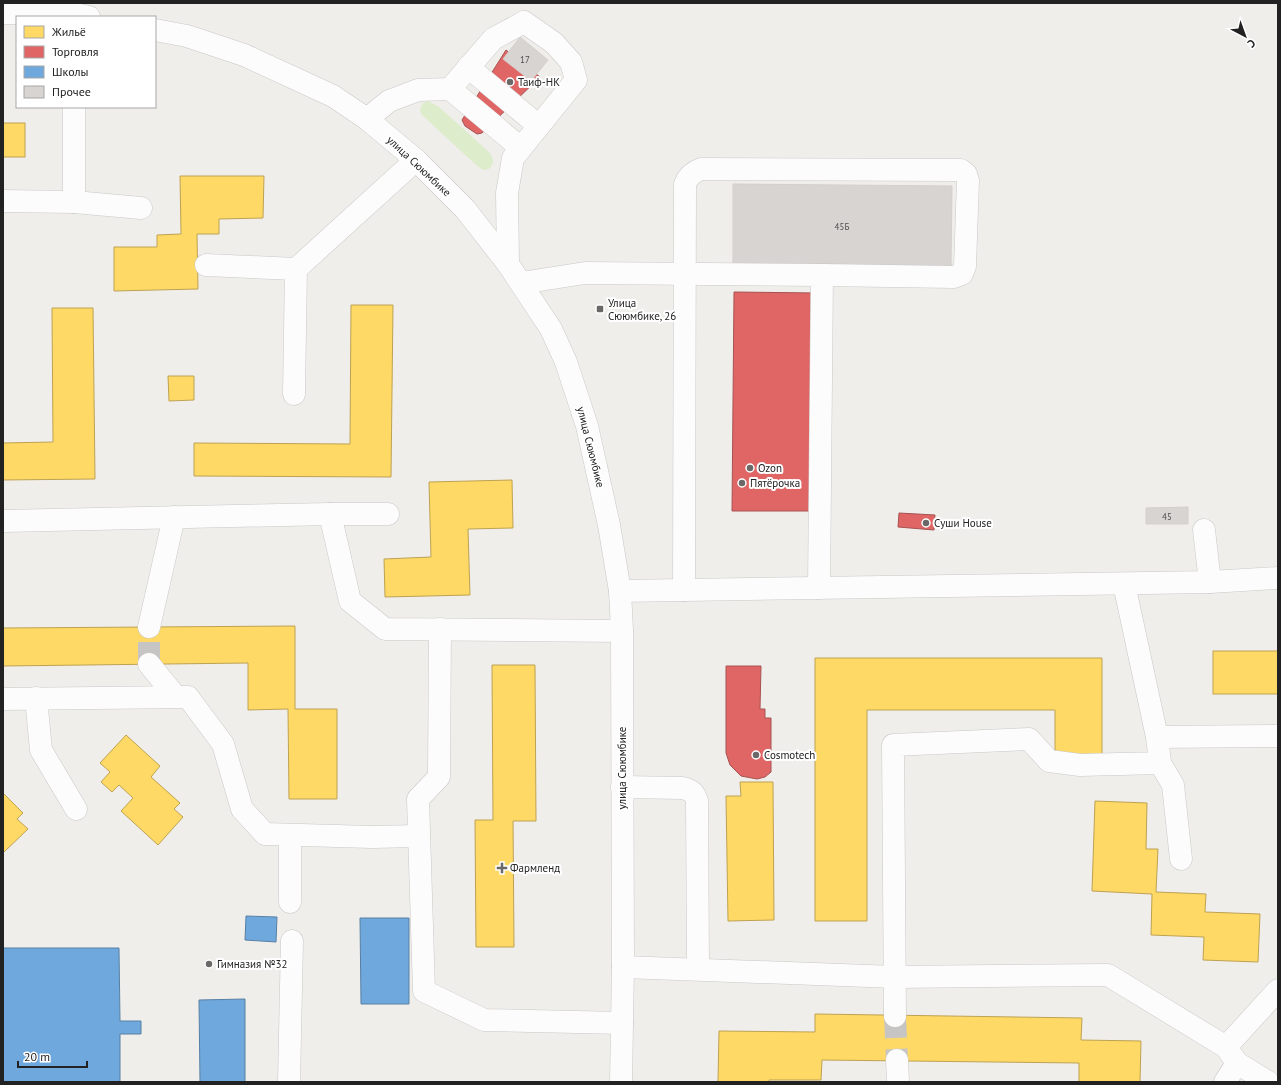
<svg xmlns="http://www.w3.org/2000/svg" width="1281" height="1085" viewBox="0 0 1281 1085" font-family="'PT Sans',sans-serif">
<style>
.grass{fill:#ddeccb}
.homes{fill:#ffd966;stroke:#bda252}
.shops{fill:#e06666;stroke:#a75252}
.schools{fill:#6fa8dc;stroke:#5880a4}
.building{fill:#d7d4d2;stroke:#d3d0cc}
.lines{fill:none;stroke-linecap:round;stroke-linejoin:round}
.minor-tunnel{stroke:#c7c5c3;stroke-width:22;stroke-dasharray:22 11;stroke-linecap:butt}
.minor-casing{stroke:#c9c8c7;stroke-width:23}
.minor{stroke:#fdfcfc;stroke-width:22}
.poi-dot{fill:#6a6968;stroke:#fff;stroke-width:1.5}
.labels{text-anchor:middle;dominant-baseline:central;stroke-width:4;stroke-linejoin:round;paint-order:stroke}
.number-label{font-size:9px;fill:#4f4e4e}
.poi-label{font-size:11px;fill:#222;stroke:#fff;text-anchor:start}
.street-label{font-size:11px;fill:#222;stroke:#fff}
</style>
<rect width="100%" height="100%" fill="#f0eeeb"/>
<path class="grass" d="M 428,101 L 439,107 L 490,153 C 494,160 494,163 489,169 L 483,170 L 476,165 L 421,114 L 420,109 L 423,103 Z"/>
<g class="homes">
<rect x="3" y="123" width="22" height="34"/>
<polygon points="180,176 264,176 263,218 219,219 219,234 197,234 198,289 114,291 114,247 157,247 157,235 181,234"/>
<polygon points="351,305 393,305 391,477 194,476 194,443 350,444"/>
<polygon points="52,308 93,308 95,479 3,480 3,443 53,442"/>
<polygon points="168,376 194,376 194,400 169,401"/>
<polygon points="512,480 513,528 468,529 470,595 385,597 384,559 431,557 429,482"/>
<polygon points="295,626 295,709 337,709 337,799 289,799 288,709 248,710 248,663 3,666 3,628"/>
<rect x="1213" y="651" width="65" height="43"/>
<polygon points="815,658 1102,658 1102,755 1055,755 1055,710 867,710 867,921 815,921"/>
<polygon points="492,665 535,665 536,821 513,821 514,947 476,947 475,820 493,820"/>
<polygon points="126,735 160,766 151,777 180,803 174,809 183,817 158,845 121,811 133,798 119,785 112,792 101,782 110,772 100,763"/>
<polygon points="740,782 773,782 774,920 728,921 726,796 741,796"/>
<polygon points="3,793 23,813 17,819 28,829 3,853"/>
<polygon points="1095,801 1147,803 1146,849 1158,849 1156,892 1206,894 1205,912 1260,914 1258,962 1203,960 1204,937 1151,935 1152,894 1092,891"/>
<polygon points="815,1014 1082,1018 1081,1040 1141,1041 1140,1082 1079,1082 1079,1063 822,1060 821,1080 769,1080 769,1082 718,1082 719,1031 815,1032"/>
</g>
<g class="shops">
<polygon points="506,50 540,77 482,133 477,134 465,126 462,120"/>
<polygon points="734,292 816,293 815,511 732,511"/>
<polygon points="899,513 935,515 934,530 898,527"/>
<polygon points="726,666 761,666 760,709 765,709 765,718 771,718 771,772 765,777 757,779 741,776 730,765 726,753"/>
</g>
<g class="schools">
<polygon points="246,916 277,917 276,942 245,940"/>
<polygon points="360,918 409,918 409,1004 361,1004"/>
<polygon points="3,948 119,948 120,1021 141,1021 141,1034 120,1034 120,1082 3,1082"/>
<polygon points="245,999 245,1082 200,1082 199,1000"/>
</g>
<g class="building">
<polygon points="520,37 548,60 531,81 503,59"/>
<polygon points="733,184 952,186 951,268 733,267"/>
<polygon points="1188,507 1188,524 1146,524 1146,508"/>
</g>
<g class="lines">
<g class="minor-tunnel">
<polyline points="149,664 149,627"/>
<polyline points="895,1016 897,1060"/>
</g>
<defs>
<g id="minor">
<polyline points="3,13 75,14 89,17"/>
<polyline points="155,30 187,36 244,55 333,96 367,119 416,160 465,209 508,264 551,329 566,362 587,426 609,525 620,591 622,631 623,967 621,1082"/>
<polyline points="468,67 539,126"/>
<polyline points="450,89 493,39 524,22 554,43 571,62 576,80 513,158 507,193 508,264"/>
<polyline points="367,119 389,101 418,90 450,89 521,148"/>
<polyline points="3,201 74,202 74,107"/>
<polyline points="74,202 141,208"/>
<polyline points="206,265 296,269"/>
<polyline points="521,283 585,273 822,275 819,588"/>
<polyline points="294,394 296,269 416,160"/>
<polyline points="330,514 388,514"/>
<polyline points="3,521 330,514 350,601 385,629 622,631"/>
<polyline points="1204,530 1210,582"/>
<polyline points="1124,584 1157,737 1278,736"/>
<path d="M 684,590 L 685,184 C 688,176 693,172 701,169 L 961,170 L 966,174 L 968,181 L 965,266 L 962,274 L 954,277 L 822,275"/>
<polyline points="620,591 1210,582 1278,578"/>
<polyline points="149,627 174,517"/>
<polyline points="440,629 439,777 418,799 424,991 484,1020 622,1023"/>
<polyline points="149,664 176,697"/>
<polyline points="36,698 41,750 76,809"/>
<polyline points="3,699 188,697 223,744 242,809 265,834 372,837 419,836"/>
<polyline points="1160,763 1173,785 1181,859"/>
<path d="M 622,787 L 683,788 C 692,791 694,792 697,801 L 698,969"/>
<polyline points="290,902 290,835"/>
<polyline points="623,967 895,977 1108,975 1226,1047 1237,1063 1268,1082"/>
<polyline points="895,1016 893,745 1029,739 1049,761 1080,765 1160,763 1157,737"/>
<polyline points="1226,1047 1278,990"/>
<polyline points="897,1060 898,1082"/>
<polyline points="289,1082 292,941"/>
<polyline points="1225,1082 1237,1063"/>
</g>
</defs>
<use href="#minor" class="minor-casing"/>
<use href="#minor" class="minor"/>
</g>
<g class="poi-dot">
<circle cx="510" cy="82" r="4"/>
<rect x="596" y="305" width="8" height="8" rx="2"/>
<circle cx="750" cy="468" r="4"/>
<circle cx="742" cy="483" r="4"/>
<circle cx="926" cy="523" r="4"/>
<circle cx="756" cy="755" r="4"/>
<path d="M500 862h4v4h4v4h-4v4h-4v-4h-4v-4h4z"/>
<circle cx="209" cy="964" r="4"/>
</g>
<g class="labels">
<g class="number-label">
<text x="525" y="59">17</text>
<text x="842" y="226">45Б</text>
<text x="1167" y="516">45</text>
</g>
<g class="poi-label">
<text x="518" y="82">Таиф-НК</text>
<text x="608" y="303">Улица<tspan x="608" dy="13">Сююмбике, 26</tspan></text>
<text x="758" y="468">Ozon</text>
<text x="750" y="483">Пятёрочка</text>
<text x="934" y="523">Суши House</text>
<text x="764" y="755">Cosmotech</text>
<text x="510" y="868">Фармленд</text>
<text x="217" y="964">Гимназия №32</text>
</g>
<g class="street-label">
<text transform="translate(419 166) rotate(43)">улица Сююмбике</text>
<text transform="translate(591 447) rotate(76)">улица Сююмбике</text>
<text transform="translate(622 768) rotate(-90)">улица Сююмбике</text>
</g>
</g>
<rect width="1281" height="1085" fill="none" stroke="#222222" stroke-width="8"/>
<rect x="16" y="16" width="140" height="92" fill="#ffffff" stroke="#a7a7a7"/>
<rect x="24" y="26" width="20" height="12" fill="#ffd966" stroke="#a7a7a7"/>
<text x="52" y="36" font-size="12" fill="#222222">Жильё</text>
<rect x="24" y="46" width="20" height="12" fill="#e06666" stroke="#a7a7a7"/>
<text x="52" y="56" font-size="12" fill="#222222">Торговля</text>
<rect x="24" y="66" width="20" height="12" fill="#6fa8dc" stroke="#a7a7a7"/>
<text x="52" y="76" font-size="12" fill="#222222">Школы</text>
<rect x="24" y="86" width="20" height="12" fill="#d7d4d2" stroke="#a7a7a7"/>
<text x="52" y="96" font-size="12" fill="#222222">Прочее</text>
<g transform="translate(1245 36) rotate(139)" stroke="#ffffff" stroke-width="3" paint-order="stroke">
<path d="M0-3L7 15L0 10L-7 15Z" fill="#222222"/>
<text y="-6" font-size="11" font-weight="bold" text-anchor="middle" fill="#222222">С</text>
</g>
<path d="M18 1061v6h69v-6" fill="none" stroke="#222222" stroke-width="2"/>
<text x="24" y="1061" font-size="12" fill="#222222" stroke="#ffffff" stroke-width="3" paint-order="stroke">20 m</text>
</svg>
